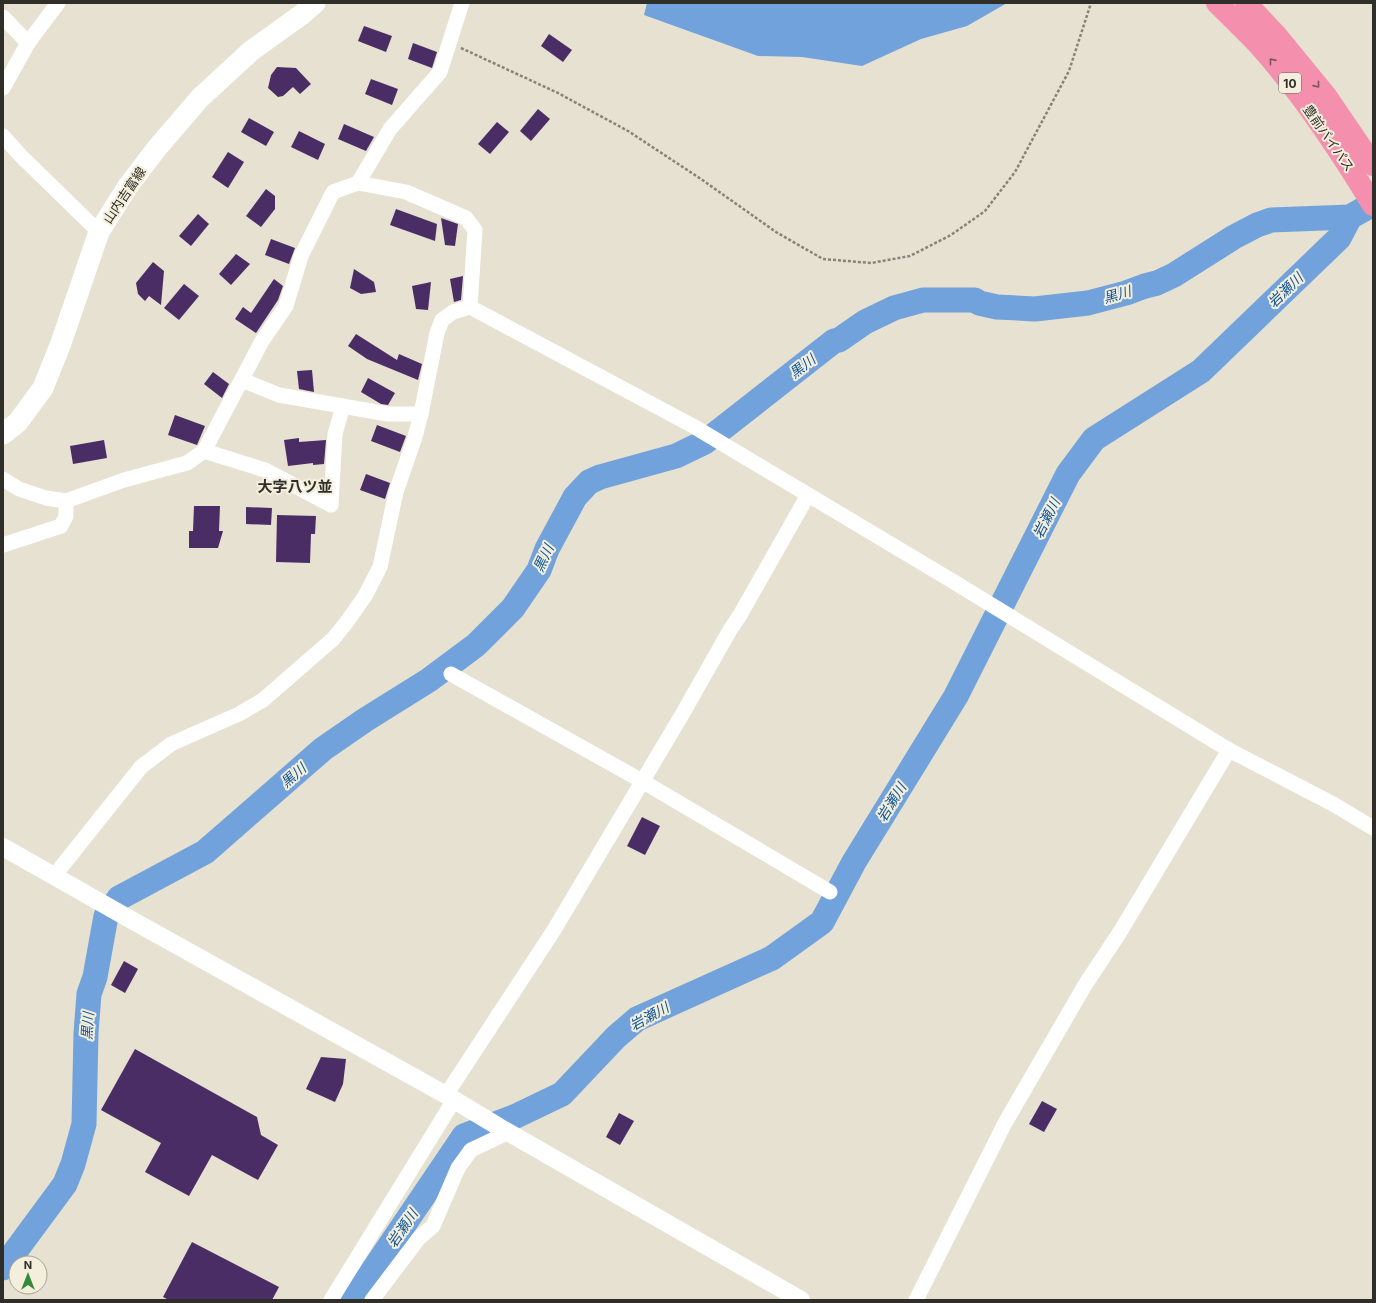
<svg xmlns="http://www.w3.org/2000/svg" width="1376" height="1303" viewBox="0 0 1376 1303" font-family="Inter,'Noto Sans JP',sans-serif">
<style>
.water{fill:#72a2db}
.lines{fill:none;stroke-linecap:round;stroke-linejoin:round}
.river{stroke:#72a2db;stroke-width:25}
.building{fill:#4b2d66}
.path{stroke:#878378;stroke-width:2.5;stroke-dasharray:3 2;stroke-linecap:butt}
.minor{stroke:#fff;stroke-width:15}
.tertiary{stroke:#fff;stroke-width:18}
.secondary{stroke:#fff;stroke-width:21}
.trunk{stroke:#f490ae;stroke-width:22}
.oneway{stroke:#7e555e}
.labels{text-anchor:middle;dominant-baseline:central;stroke-width:4;stroke-linejoin:round;paint-order:stroke}
.shield{fill:#f4eedd;stroke:#6b685e;stroke-width:1}
.shield-label{font-size:12px;font-weight:bold;fill:#302e28}
.street-label{font-size:13px;fill:#302e28;stroke:#f4eedd}
.water-label{font-size:14px;font-style:italic;fill:#0d5498;stroke:#f4eedd}
.quarter-label{font-size:15px;font-weight:bold;fill:#302e28;stroke:#f4eedd}
</style>
<rect width="100%" height="100%" fill="#e6e1d0"/>
<polygon class="water" points="647,3 1007,3 967,26 921,39 862,66 802,57 758,56 644,15"/>
<g class="lines">
<g class="river">
<polyline points="3,1268 65,1184 73,1164 84,1124 86,1033 89,994 95,977 106,916 119,898 205,852 323,749 365,720 429,680 476,645 513,608 539,570 547,549 575,497 589,482 600,477 676,456 705,442 834,341 839,340 865,322 894,308 923,300 975,300 979,303 997,307 1035,309 1088,303 1126,293 1145,286 1157,283 1174,275 1234,237 1257,225 1271,220 1350,217 1373,204"/>
<polyline points="353,1300 464,1136 514,1117 562,1094 616,1037 637,1019 772,958 822,922 854,862 956,696 1068,474 1094,439 1201,371 1339,238 1350,217"/>
</g>
</g>
<g class="building">
<polygon points="364,26 392,36 386,52 358,41"/>
<polygon points="549,34 572,50 563,62 541,46"/>
<polygon points="413,43 437,52 432,68 408,59"/>
<polygon points="277,67 296,68 311,84 300,94 293,87 283,96 278,97 268,88 271,75"/>
<polygon points="371,79 398,89 392,105 365,94"/>
<polygon points="538,109 550,119 531,141 520,131"/>
<polygon points="249,118 274,132 266,146 241,132"/>
<polygon points="497,122 509,132 490,154 478,144"/>
<polygon points="344,124 374,137 366,151 338,139"/>
<polygon points="299,131 325,144 318,160 291,147"/>
<polygon points="228,152 244,162 228,188 212,177"/>
<polygon points="266,189 275,196 275,209 261,227 246,216"/>
<polygon points="396,209 437,224 435,241 390,225"/>
<polygon points="198,214 209,224 191,246 179,236"/>
<polygon points="441,218 458,224 455,246 445,245"/>
<polygon points="271,239 295,248 289,264 265,255"/>
<polygon points="236,254 250,264 231,285 219,274"/>
<polygon points="153,262 164,271 161,305 149,296 145,301 138,294 136,283"/>
<polygon points="354,269 374,282 376,292 361,294 350,288"/>
<polygon points="463,276 461,300 454,302 450,279"/>
<polygon points="274,279 283,286 278,300 256,333 235,319 243,307 251,313"/>
<polygon points="431,282 428,310 416,309 412,286"/>
<polygon points="184,284 199,296 179,320 164,308"/>
<polygon points="356,334 397,360 399,354 422,364 418,380 367,359 348,346"/>
<polygon points="312,370 314,392 299,389 297,371"/>
<polygon points="213,372 229,384 222,398 204,384"/>
<polygon points="368,378 395,393 388,405 381,404 361,392"/>
<polygon points="175,415 205,426 197,445 168,435"/>
<polygon points="377,425 406,436 400,452 371,441"/>
<polygon points="299,438 299,442 326,440 324,464 313,465 313,463 288,466 284,440"/>
<polygon points="104,440 107,458 73,464 70,446"/>
<polygon points="366,474 390,483 385,499 360,490"/>
<polygon points="194,506 220,506 219,531 223,531 218,548 189,548 189,531 193,531"/>
<polygon points="246,507 272,508 271,525 246,524"/>
<polygon points="277,515 316,516 315,534 311,534 310,563 276,562"/>
<polygon points="642,817 660,826 645,855 627,846"/>
<polygon points="124,961 138,969 125,993 111,985"/>
<polygon points="135,1049 257,1117 261,1135 278,1145 258,1180 212,1155 189,1196 145,1172 161,1143 101,1110"/>
<polygon points="321,1057 346,1059 343,1084 335,1102 306,1089"/>
<polygon points="1042,1101 1057,1109 1044,1132 1029,1124"/>
<polygon points="619,1113 634,1121 620,1145 606,1137"/>
<polygon points="192,1242 279,1287 272,1300 169,1300 163,1297"/>
</g>
<g class="lines">
<polyline class="path" points="461,48 558,93 628,131 701,179 776,232 823,259 871,263 910,256 951,235 985,211 1015,172 1069,71 1091,3"/>
<g class="minor">
<polyline points="3,17 28,43"/>
<polyline points="3,88 28,43 58,3"/>
<polyline points="3,136 21,156 99,232"/>
<polyline points="358,183 390,129 440,72 462,3"/>
<polyline points="242,380 279,395 388,414 421,414"/>
<polyline points="204,451 265,470 331,505 335,434 343,406"/>
<polyline points="3,479 19,489 46,498 66,501 124,480 187,463 204,451 262,341 286,306 301,256 333,192 358,183 406,192 466,218 475,230 470,307 693,426 949,579 1229,750 1333,804 1373,828"/>
<polyline points="3,545 61,526 66,516 66,501"/>
<polyline points="451,674 642,781 830,892"/>
<polyline points="54,876 141,767 171,744 239,714 263,700 333,639 346,623 365,596 380,567 396,492 415,437 421,414 437,333 442,320 453,312 470,307"/>
<polyline points="446,1095 554,930 683,713 730,630 740,615 808,495"/>
<polyline points="331,1300 454,1100"/>
<polyline points="372,1300 419,1238 433,1226 458,1168 471,1150 509,1132"/>
<polyline points="916,1300 1005,1123 1085,985 1120,932 1229,750"/>
</g>
<polyline class="tertiary" points="3,847 128,918 446,1095 499,1127 801,1300"/>
<polyline class="secondary" points="3,434 18,422 43,388 61,343 99,232 128,186 157,148 200,98 251,51 301,15 315,3"/>
<g class="trunk">
<path d="M 1217,3 C 1231,17 1245,30 1258,44 C 1302,93 1339,149 1373,205"/>
<polyline points="1246,3 1276,35 1326,96 1373,165"/>
</g>
</g>
<defs><path id="oneway-chevron" d="M-2-3.5L2.5 0L-2 3.5" fill="none" stroke-width="1.6" stroke-linecap="round" stroke-linejoin="round"/></defs>
<g class="oneway">
<use href="#oneway-chevron" transform="translate(1272 61) rotate(-129)"/>
<use href="#oneway-chevron" transform="translate(1317 85) rotate(51)"/>
</g>
<g class="labels">
<rect class="shield" x="1279" y="73" width="22" height="20" rx="3"/>
<g class="shield-label">
<text x="1290" y="83">10</text>
</g>
<g class="street-label">
<text transform="translate(1329 138) rotate(55)">豊前バイパス</text>
<text transform="translate(124 195) rotate(-56)">山内吉富線</text>
</g>
<g class="water-label">
<text transform="translate(1285 290) rotate(-44)">岩瀬川</text>
<text transform="translate(1117 294) rotate(-16)">黒川</text>
<text transform="translate(802 366) rotate(-38)">黒川</text>
<text transform="translate(1046 518) rotate(-63)">岩瀬川</text>
<text transform="translate(543 558) rotate(-65)">黒川</text>
<text transform="translate(293 775) rotate(-41)">黒川</text>
<text transform="translate(891 802) rotate(-58)">岩瀬川</text>
<text transform="translate(649 1016) rotate(-29)">岩瀬川</text>
<text transform="translate(87 1026) rotate(-86)">黒川</text>
<text transform="translate(402 1228) rotate(-56)">岩瀬川</text>
</g>
<g class="quarter-label">
<text x="295" y="486">大字八ツ並</text>
</g>
</g>
<rect width="1376" height="1303" fill="none" stroke="#302e28" stroke-width="8"/>
<g transform="translate(28 1275)"><circle r="19" fill="#f4eedd" stroke="#a6a195"/>
<path d="M0-3L7 15L0 10L-7 15Z" fill="#338b3a"/>
<text y="-6" font-size="11" font-weight="bold" text-anchor="middle" fill="#302e28">N</text>
</g>
</svg>
